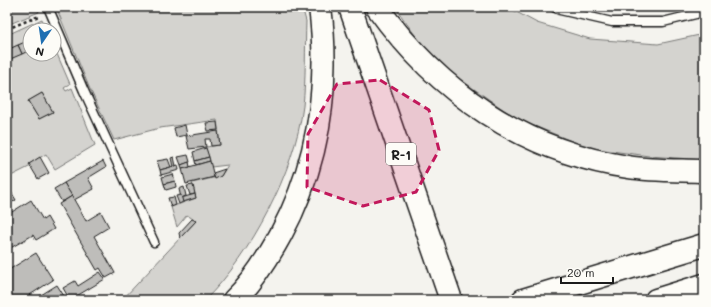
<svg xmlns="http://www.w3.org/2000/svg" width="711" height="307" viewBox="0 0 711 307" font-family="Mali,sans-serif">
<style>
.green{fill:#d4d3cf;stroke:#787876;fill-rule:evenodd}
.building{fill:#bebdba;stroke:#1c1c1c}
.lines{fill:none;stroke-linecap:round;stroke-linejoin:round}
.lane-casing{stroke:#1c1c1c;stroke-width:11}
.highway-casing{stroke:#1c1c1c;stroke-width:25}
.path{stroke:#1c1c1c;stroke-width:2.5;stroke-dasharray:3 3;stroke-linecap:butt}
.lane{stroke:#fdfcf7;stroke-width:8}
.highway{stroke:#fdfcf7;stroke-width:22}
.marked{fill:#c2185b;fill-opacity:0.2;stroke:#c2185b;stroke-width:3;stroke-dasharray:8 5;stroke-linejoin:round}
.labels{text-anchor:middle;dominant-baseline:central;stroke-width:4;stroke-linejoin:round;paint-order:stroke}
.shield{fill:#fdfcf7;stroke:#605f5e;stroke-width:1}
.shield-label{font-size:13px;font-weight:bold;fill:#1c1c1c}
</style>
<rect width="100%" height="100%" fill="#f4f3ee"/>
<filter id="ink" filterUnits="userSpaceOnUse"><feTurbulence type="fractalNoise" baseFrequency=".025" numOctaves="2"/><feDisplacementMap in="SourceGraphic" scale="8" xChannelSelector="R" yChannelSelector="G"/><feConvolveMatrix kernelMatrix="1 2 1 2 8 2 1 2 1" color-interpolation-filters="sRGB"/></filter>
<g filter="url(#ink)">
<g class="green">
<polygon points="7,7 37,7 39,12 7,25"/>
<path d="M 56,7 L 302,7 L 306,21 C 305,49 306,78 303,106 C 295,171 251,255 205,300 L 122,300 L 196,221 L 187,215 L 177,227 L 171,207 L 196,198 L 192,183 L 221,176 L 228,165 L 211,167 L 206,148 L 206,147 L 220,145 L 217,120 L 160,128 L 114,140 L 89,87 Z"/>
<polygon points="395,7 507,7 537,23 590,39 658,44 704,34 704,160 649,156 589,148 517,119 454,75 422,45"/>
<polygon points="42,19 46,30 30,30 30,40 7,50 7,35"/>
<path d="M 54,47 L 70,84 L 64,88 L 66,91 L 72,88 L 95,145 L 55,169 L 46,154 L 29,164 L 31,166 L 7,178 L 7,60 L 30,50 L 30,54 L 54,54 ZM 42,93 L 53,112 L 39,119 L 28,101 Z"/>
</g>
<g class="building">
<polygon points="30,40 30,50 22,54 18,45"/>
<polygon points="18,45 22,54 8,60 7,50"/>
<polygon points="42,93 53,112 39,119 28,101"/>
<polygon points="217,122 218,130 208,131 206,123"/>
<polygon points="185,125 187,135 176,137 174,128"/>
<polygon points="218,131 220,145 211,146 210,139 205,139 206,147 189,149 186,136"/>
<polygon points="206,148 209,157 195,161 193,152"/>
<polygon points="188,155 190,162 181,165 178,157"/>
<polygon points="40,157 49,173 38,179 29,164"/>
<polygon points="174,157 176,166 173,167 171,158"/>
<polygon points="209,157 210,161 196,165 195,161"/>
<polygon points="168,159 171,167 160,170 157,161"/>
<polygon points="103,161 106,167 88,178 94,189 74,200 64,183"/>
<polygon points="210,161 214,177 186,184 182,169"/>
<polygon points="189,162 190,167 182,169 181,165"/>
<polygon points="178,165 179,170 161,175 160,170"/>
<polygon points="225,169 221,176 215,179 213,173"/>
<polygon points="173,174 175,181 164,184 162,177"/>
<polygon points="175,181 176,187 166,190 164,184"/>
<polygon points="64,183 72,196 62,202 54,189"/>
<polygon points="7,185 16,200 7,205"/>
<polygon points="193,185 195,194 190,195 187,186"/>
<polygon points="184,187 186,196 181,198 179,189"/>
<polygon points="195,194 196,198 183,202 181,198"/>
<polygon points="181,195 183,202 179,204 176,196"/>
<polygon points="72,196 86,221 101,212 109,227 94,236 115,273 106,278 100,268 97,270 59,204"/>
<polygon points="174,197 176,205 171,207 168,198"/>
<polygon points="31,200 43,220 47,217 54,229 36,240 33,235 7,250 7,215"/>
<polygon points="192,219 196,221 180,238 179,233"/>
<polygon points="36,253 53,280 22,300 13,300 7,290 7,271"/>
<polygon points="100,272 105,279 70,300 63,288 75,281 78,286"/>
<polygon points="57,285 64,296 62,298 59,300 33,300"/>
</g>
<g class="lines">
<defs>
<g id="lane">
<polyline points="48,7 84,91 154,242"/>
<polyline points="554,7 560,10 612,22 663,22 704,12"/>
</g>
<g id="highway">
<polyline points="350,7 451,300"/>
<path d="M 377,7 C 438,92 523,151 628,167 C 653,171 679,170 704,171"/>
<path d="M 234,300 C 254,281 268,258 281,234 C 319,163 330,86 320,7"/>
<polyline points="523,300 704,245"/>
<polyline points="656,300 704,285"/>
</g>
</defs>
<use href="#lane" class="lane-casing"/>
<use href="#highway" class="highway-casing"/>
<polyline class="path" points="7,29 39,16"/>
<use href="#lane" class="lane"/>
<use href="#highway" class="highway"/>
</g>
</g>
<path class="marked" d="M 380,80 L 429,110 L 439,150 L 416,192 L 363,206 L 307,187 L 308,134 L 337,84 Z"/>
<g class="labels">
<rect class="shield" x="386" y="143" width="30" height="22" rx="3"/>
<g class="shield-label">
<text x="401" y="154">R-1</text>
</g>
</g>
<rect width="711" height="307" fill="none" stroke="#fdfcf7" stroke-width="24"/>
<rect x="12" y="12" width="687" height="283" fill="none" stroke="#1c1c1c" stroke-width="1.5" filter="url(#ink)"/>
<g transform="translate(42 42) rotate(193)"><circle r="19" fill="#fdfcf7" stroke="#a3a29f"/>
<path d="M0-3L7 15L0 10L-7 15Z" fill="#1f6fb2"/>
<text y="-6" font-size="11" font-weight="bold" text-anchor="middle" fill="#1c1c1c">N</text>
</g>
<path d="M561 277v6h52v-6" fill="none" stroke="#1c1c1c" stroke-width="2"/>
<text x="567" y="277" font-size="12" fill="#1c1c1c" stroke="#fdfcf7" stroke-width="3" paint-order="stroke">20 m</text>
</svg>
